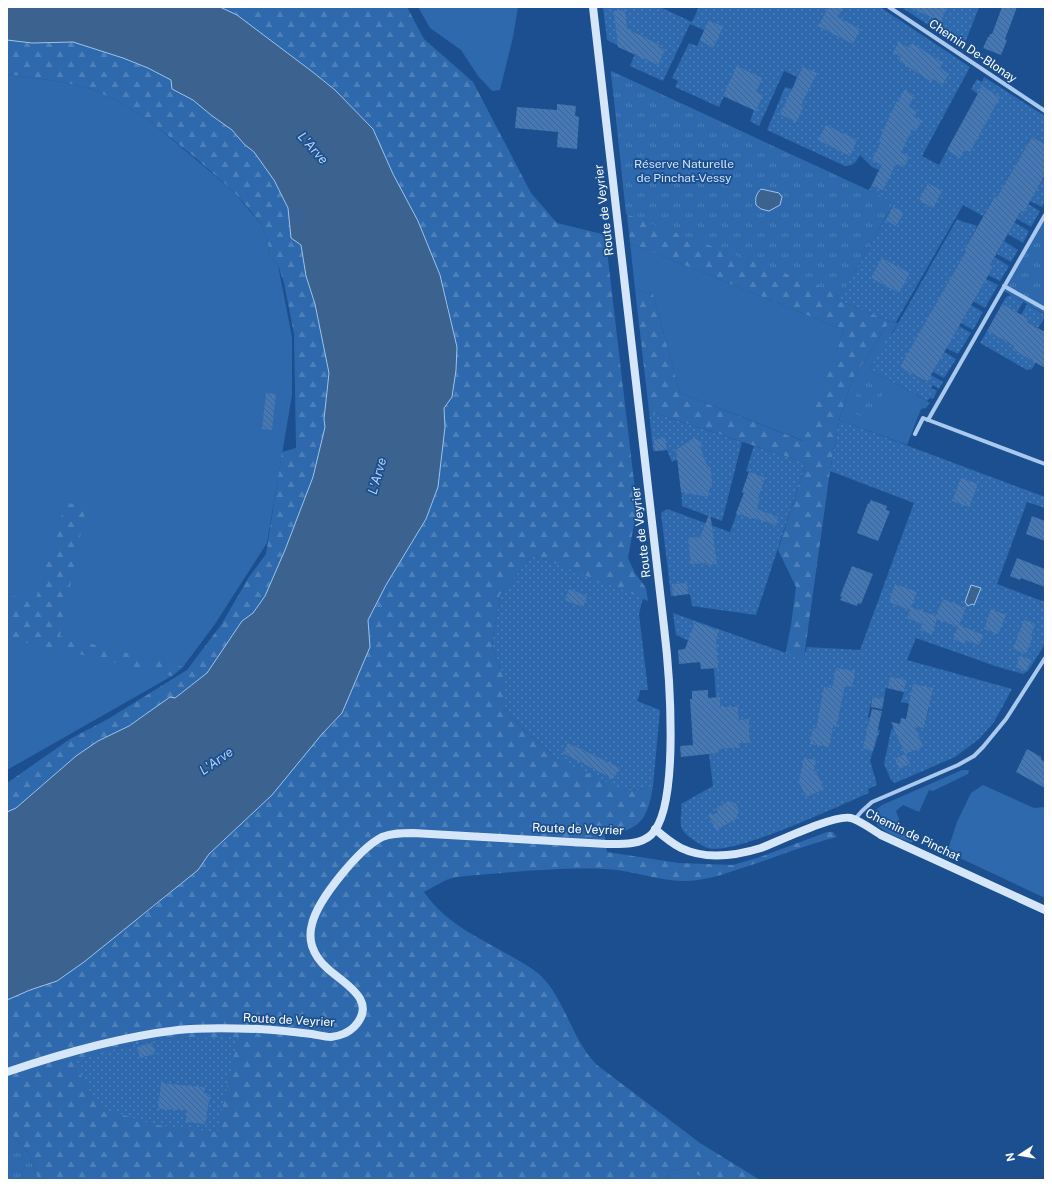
<svg xmlns="http://www.w3.org/2000/svg" width="1052" height="1187" viewBox="0 0 1052 1187" font-family="'Public Sans',sans-serif">
<style>
.grass{fill:#2e69ad}
.forest{fill:url(#forest-firs);fill-rule:evenodd}
.park{fill:url(#park-tufts)}
.garden{fill:url(#garden-dots)}
.water{fill:#3c6290;stroke:#9cc4f0}
.building{fill:url(#building-back-hatch)}
.lines{fill:none;stroke-linecap:round;stroke-linejoin:round}
.street{stroke:#a9c9ee;stroke-width:4}
.secondary{stroke:#d6e6fa;stroke-width:8}
.labels{text-anchor:middle;dominant-baseline:central;stroke-width:3.5;stroke-linejoin:round;paint-order:stroke}
.street-label{font-size:12px;fill:#fff;stroke:#1b4f8f}
.park-label{font-size:12px;fill:#cfe3fa;stroke:#1b4f8f}
.water-label{font-size:13px;font-style:italic;fill:#b5d3f5;stroke:#1b4f8f}
</style>
<defs>
<pattern id="forest-firs" width="22" height="20" patternUnits="userSpaceOnUse"><rect width="22" height="20" fill="#2e69ad"/><path d="M5 1l3.5 6h-7zM16 11l3.5 6h-7z" fill="#4d80b9"/></pattern>
<pattern id="park-tufts" width="24" height="20" patternUnits="userSpaceOnUse"><rect width="24" height="20" fill="#2e69ad"/><path d="M3 7l-1-3M5 7V3M7 7l1-3M15 17l-1-3M17 17v-4M19 17l1-3" fill="none" stroke="#4d80b9"/></pattern>
<pattern id="garden-dots" width="8" height="8" patternUnits="userSpaceOnUse"><rect width="8" height="8" fill="#2e69ad"/><path d="M2 2h.1M6 6h.1" fill="none" stroke="#4d80b9" stroke-width="1.8" stroke-linecap="round"/></pattern>
<pattern id="building-back-hatch" width="6" height="6" patternUnits="userSpaceOnUse"><rect width="6" height="6" fill="#4478b7"/><path d="M-1 5l2 2M0 0l6 6M5-1l2 2" fill="none" stroke="#486282"/></pattern>
</defs>
<rect width="100%" height="100%" fill="#1b4f8f"/>
<g class="grass">
<polygon points="418,7 518,7 513,37 500,90 492,91 478,76 461,50 430,28"/>
<polygon points="7,74 62,82 92,89 119,102 149,120 232,190 261,224 267,238 270,255 278,265 292,337 292,395 267,543 215,624 183,667 172,676 7,770"/>
<polygon points="630,243 844,330 804,441 680,393 653,294 635,289"/>
<polygon points="890,321 898,323 870,369 930,403 926,408 921,409 907,445 839,420 852,380"/>
<path d="M 962,770 L 969,770 L 968,774 L 933,791 L 929,790 L 919,812 L 903,805 L 896,811 L 899,819 L 895,829 L 915,838 L 912,843 C 903,839 877,831 875,820 C 874,817 876,813 876,810 L 882,805 Z"/>
<polygon points="983,785 1034,808 1045,807 1045,898 947,852 957,822 971,793"/>
<polygon points="687,1168 706,1180 669,1180 668,1171"/>
</g>
<g class="forest">
<path d="M 220,7 L 407,7 L 424,39 L 473,82 L 531,193 L 557,223 L 602,234 L 606,242 L 637,507 L 628,558 L 635,573 L 646,588 L 648,601 L 533,555 L 500,595 L 492,646 L 504,678 L 504,708 L 520,726 L 559,760 L 634,791 L 653,786 C 648,818 640,833 604,833 L 607,852 L 679,863 L 733,865 L 760,857 L 827,832 L 833,832 L 837,837 C 805,845 774,858 742,868 C 727,873 713,878 698,880 C 666,885 636,870 605,869 C 556,867 504,873 456,877 L 446,880 L 424,892 C 445,923 478,937 509,955 C 519,961 531,967 540,975 C 566,1000 571,1039 597,1065 L 700,1143 L 760,1180 L 706,1180 L 687,1168 L 668,1171 L 669,1180 L 38,1180 L 30,1155 L 7,1129 L 7,1000 L 30,990 L 142,916 L 198,870 L 209,854 L 272,795 L 322,734 L 342,713 L 370,647 L 368,620 L 386,585 L 426,519 L 438,487 L 445,427 L 444,408 L 452,397 L 451,324 L 449,309 L 440,275 L 418,221 L 393,174 L 373,129 L 335,90 L 314,73 L 237,15 ZM 218,1038 L 112,1050 L 160,1039 Z"/>
<polygon points="7,40 32,43 73,42 123,58 148,68 171,80 172,89 193,100 211,115 232,130 244,144 254,152 274,180 288,208 291,238 301,245 306,276 315,304 329,373 324,419 325,427 313,477 285,550 265,596 253,613 242,621 207,673 175,698 170,697 129,726 98,741 76,756 16,808 7,812 7,783 70,739 108,719 187,670 221,625 249,577 266,554 282,452 296,448 294,334 284,283 278,265 270,255 267,238 261,224 250,210 232,190 198,160 149,120 119,102 92,89 62,82 7,74"/>
<polygon points="611,71 894,202 844,291 839,294 837,300 890,321 852,380 839,420 830,471 784,801 758,793 791,625 796,587 778,550 806,463 649,411 635,289 653,294 680,393 803,441 844,330 630,243"/>
<polygon points="66,502 86,508 60,636 183,667 172,676 57,649 7,639 7,595 35,601"/>
</g>
<g class="park">
<polygon points="611,71 894,202 844,291 839,294 626,214"/>
<polygon points="1045,215 1045,314 1002,290"/>
<polygon points="867,374 883,382 883,393 869,419 848,411"/>
<polygon points="7,1129 30,1155 38,1180 7,1180"/>
</g>
<g class="garden">
<path d="M 603,7 L 660,7 L 692,22 L 699,7 L 880,7 L 970,67 L 922,156 L 939,165 L 978,94 L 971,89 L 977,79 L 982,82 L 984,77 L 1045,116 L 1045,144 L 1032,137 L 997,197 L 995,196 L 983,216 L 963,205 L 896,322 L 890,321 L 837,300 L 839,294 L 844,291 L 894,203 L 869,190 L 879,170 L 872,167 L 860,155 C 856,162 854,166 845,166 L 767,130 L 785,87 L 792,89 L 797,77 L 784,71 L 759,126 L 750,121 L 754,110 L 724,96 L 719,107 L 675,87 L 678,81 L 672,78 L 689,43 L 697,46 L 704,30 L 690,24 L 663,81 L 630,66 L 635,54 L 607,40 Z"/>
<polygon points="901,7 979,7 963,48"/>
<polygon points="1043,179 1045,180 1045,202 1042,207 1030,201"/>
<polygon points="1028,204 1040,211 1031,227 1017,219 1021,211 1024,212"/>
<path d="M 957,219 C 964,223 971,223 977,226 L 964,250 L 966,251 L 901,367 L 926,382 L 931,375 L 943,382 L 939,389 L 933,385 L 931,388 L 937,391 L 933,399 L 930,398 L 927,401 L 870,369 L 889,334 L 892,334 Z"/>
<polygon points="1014,222 1029,231 1023,243 1008,234"/>
<polygon points="1004,241 1018,250 1011,262 997,254"/>
<polygon points="995,257 1009,266 1000,281 988,275 993,267 990,265"/>
<polygon points="986,279 998,285 985,308 973,301"/>
<polygon points="1011,295 1023,302 1017,313 1002,304 1006,297"/>
<polygon points="1027,304 1045,315 1045,317 1038,328 1027,322 1029,319 1021,315"/>
<polygon points="971,305 983,312 973,330 961,323"/>
<polygon points="959,326 971,333 958,354 946,348"/>
<polygon points="987,331 1014,346 1012,349 1036,362 1032,369 1027,370 980,343"/>
<polygon points="944,352 956,359 944,378 933,372"/>
<polygon points="649,411 742,442 722,521 682,506 681,485 685,456 672,462 667,450 653,451"/>
<path d="M 839,420 L 1045,497 L 1045,508 L 1027,502 L 997,584 L 1045,602 L 1045,644 L 1028,671 L 1023,674 L 998,667 L 916,638 L 907,660 L 1012,689 L 994,722 L 979,739 L 955,757 L 895,783 L 891,780 L 884,764 L 891,730 L 894,727 L 911,726 L 924,728 L 929,708 L 901,702 L 904,692 L 886,688 L 884,699 L 872,697 L 868,717 L 870,718 L 868,728 L 880,730 L 870,760 L 877,785 L 868,789 L 869,793 C 840,805 734,856 708,848 C 704,847 688,837 685,833 C 677,824 683,815 681,804 L 713,786 L 709,754 L 718,753 L 718,749 L 739,748 L 739,743 L 750,742 L 749,720 L 739,720 L 738,707 L 720,707 L 720,698 L 716,698 L 714,668 L 701,669 L 700,646 L 676,635 L 673,613 L 803,659 L 807,647 L 860,650 L 914,503 L 830,471 Z"/>
<polygon points="754,446 806,463 756,615 692,606 690,594 671,596 661,513 667,509 730,532 744,493 742,492 749,472 746,471"/>
<polygon points="533,555 643,598 639,614 648,690 640,690 639,696 637,701 660,710 653,786 634,791 619,788 559,760 520,726 504,708 504,678 492,646 500,595"/>
<polygon points="238,1037 217,1132 156,1125 104,1109 88,1088 79,1072 77,1060 112,1050 160,1039"/>
</g>
<g class="water">
<polygon points="7,7 220,7 237,15 314,73 335,90 373,129 393,174 418,221 440,275 457,347 456,370 452,397 444,408 445,427 438,487 426,519 386,585 368,620 370,647 342,713 322,734 272,795 209,854 198,870 84,962 57,981 30,990 7,1000 7,812 16,808 76,756 98,741 129,726 170,697 175,698 207,673 242,621 253,613 265,596 285,550 313,477 325,427 324,419 329,373 315,304 306,276 301,245 291,238 288,208 274,180 254,152 244,144 232,130 211,115 193,100 172,89 171,80 148,68 123,58 73,42 32,43 7,40"/>
<path d="M 761,189 L 779,193 L 782,197 L 780,205 L 769,211 L 761,209 L 756,205 C 755,198 756,194 761,189 Z"/>
<polygon points="971,585 981,588 974,605 972,604 968,606 965,602"/>
</g>
<g class="building">
<polygon points="829,7 844,7 837,17 860,29 853,44 818,26"/>
<polygon points="908,7 947,7 941,21"/>
<polygon points="1002,7 1017,7 1005,39 1007,40 1001,55 983,48 988,37 989,37 990,34 992,34"/>
<polygon points="625,10 627,29 660,45 659,47 665,50 658,65 618,47 614,11"/>
<polygon points="709,20 723,27 713,48 700,40"/>
<polygon points="899,42 909,48 912,43 943,63 940,68 949,74 942,85 934,79 932,82 899,61 901,57 893,52"/>
<polygon points="737,66 762,78 756,92 763,95 756,111 723,96"/>
<polygon points="803,67 817,73 801,105 804,106 796,122 780,114"/>
<polygon points="982,86 1000,97 970,152 965,149 960,158 947,150"/>
<polygon points="904,90 914,95 909,107 917,111 914,117 922,120 916,131 912,129 901,153 909,156 904,167 896,164 883,190 872,185 882,165 872,160 881,142 879,141 886,124 897,101 898,102"/>
<polygon points="557,104 576,106 575,116 579,117 577,149 557,147 558,132 515,128 517,107 557,110"/>
<polygon points="826,125 857,140 850,156 818,140"/>
<polygon points="1032,137 1045,144 1045,175 1024,212 1021,211 990,265 993,267 927,382 900,367 966,251 964,250 995,196 997,197"/>
<polygon points="928,183 942,191 933,208 919,200"/>
<polygon points="893,207 904,213 896,226 886,220"/>
<polygon points="882,258 910,273 899,293 871,278"/>
<polygon points="1002,304 1029,319 1027,322 1045,332 1045,368 1012,349 1014,346 987,331"/>
<polygon points="266,393 276,394 272,430 262,429"/>
<polygon points="665,438 667,450 655,451 654,440"/>
<polygon points="694,438 702,442 700,447 707,465 711,468 712,486 709,490 708,497 681,492 676,450"/>
<polygon points="749,472 765,478 758,498 760,499 757,509 778,517 776,525 753,518 753,519 736,513 744,493 742,492"/>
<polygon points="961,478 978,484 969,507 952,501"/>
<polygon points="871,500 887,506 886,510 890,511 878,541 857,533 868,503 869,504"/>
<polygon points="710,512 717,564 706,565 706,563 691,564 688,538 700,537"/>
<polygon points="1032,516 1045,521 1045,541 1026,534"/>
<polygon points="1017,558 1045,569 1045,587 1021,578 1020,580 1010,576"/>
<polygon points="852,566 873,574 861,604 858,603 857,606 840,600 842,597 840,596"/>
<polygon points="687,583 688,594 673,596 672,584"/>
<polygon points="895,584 917,592 911,607 936,616 943,599 966,608 959,625 983,635 979,645 966,640 965,644 953,639 958,627 937,619 932,634 920,630 923,624 907,618 910,610 889,602"/>
<polygon points="569,589 587,596 583,607 565,600"/>
<polygon points="991,609 1006,615 998,634 984,629"/>
<polygon points="1024,620 1035,624 1031,635 1033,636 1026,654 1013,649"/>
<polygon points="695,622 719,631 716,639 718,668 701,669 700,662 679,664 678,650 685,649"/>
<polygon points="1020,656 1031,660 1026,671 1016,667"/>
<polygon points="836,668 855,671 852,687 845,685 836,727 833,726 829,747 810,744 813,728 816,729 824,687 832,688"/>
<polygon points="890,677 906,680 904,692 888,688"/>
<polygon points="913,684 933,688 924,728 915,727 923,747 905,754 891,722 900,724 901,718 906,719"/>
<polygon points="708,690 708,698 720,697 720,707 738,707 739,720 749,719 750,743 739,743 740,748 718,749 718,753 681,757 680,746 693,745 690,699 692,699 692,691"/>
<polygon points="872,697 884,699 882,709 871,707"/>
<polygon points="872,709 882,711 873,751 863,748"/>
<polygon points="568,743 620,768 613,779 563,753"/>
<polygon points="1027,749 1041,757 1041,759 1045,762 1045,788 1016,772"/>
<polygon points="905,754 910,764 899,769 895,759"/>
<polygon points="804,758 816,760 814,771 816,771 824,789 806,797 799,782"/>
<polygon points="728,801 735,803 739,810 736,819 716,830 708,815 718,813 716,809"/>
<polygon points="152,1043 155,1054 140,1058 137,1047"/>
<polygon points="161,1083 202,1087 205,1088 204,1094 210,1095 205,1124 186,1122 187,1110 158,1109"/>
</g>
<g class="lines">
<g class="street">
<polyline points="889,7 1045,111"/>
<polyline points="1004,286 1045,309"/>
<polyline points="928,420 1045,215"/>
<polyline points="915,434 923,418 1045,464"/>
<polyline points="855,819 862,811 872,802 958,765 974,756 983,747 1006,719 1045,658"/>
</g>
<g class="secondary">
<path d="M 655,829 C 663,836 671,843 681,848 C 706,860 735,856 761,848 C 779,841 835,814 851,818 C 861,821 871,829 881,835 L 1045,910"/>
<path d="M 7,1072 C 63,1053 119,1037 178,1030 C 204,1027 232,1028 259,1029 C 277,1030 295,1032 312,1034 C 318,1035 325,1037 331,1037 C 339,1036 348,1033 354,1027 C 379,1001 345,984 328,969 C 321,963 315,955 312,946 C 310,939 310,931 312,924 C 318,899 359,849 382,837 C 392,833 402,833 413,833 L 607,844 C 621,844 640,845 651,835 C 681,807 669,668 664,627 L 593,7"/>
</g>
</g>
<g class="labels">
<g class="street-label">
<text transform="translate(973 51) rotate(34)">Chemin De-Blonay</text>
<text transform="translate(604 210) rotate(-97)">Route de Veyrier</text>
<text transform="translate(641 532) rotate(-97)">Route de Veyrier</text>
<text transform="translate(578 829) rotate(2)">Route de Veyrier</text>
<text transform="translate(913 835) rotate(26)">Chemin de Pinchat</text>
<text transform="translate(289 1020) rotate(3)">Route de Veyrier</text>
</g>
<g class="park-label">
<text x="684" y="164">Réserve Naturelle<tspan x="684" dy="14">de Pinchat-Vessy</tspan></text>
</g>
<g class="water-label">
<text transform="translate(313 148) rotate(48)">L'Arve</text>
<text transform="translate(377 476) rotate(-74)">L'Arve</text>
<text transform="translate(216 761) rotate(-35)">L'Arve</text>
</g>
</g>
<rect width="1052" height="1187" fill="none" stroke="#ffffff" stroke-width="16"/>
<g transform="translate(1020 1155) rotate(258)" stroke="#1b4f8f" stroke-width="3" paint-order="stroke">
<path d="M0-3L7 15L0 10L-7 15Z" fill="#ffffff"/>
<text y="-6" font-size="11" font-weight="bold" text-anchor="middle" fill="#ffffff">N</text>
</g>
</svg>
